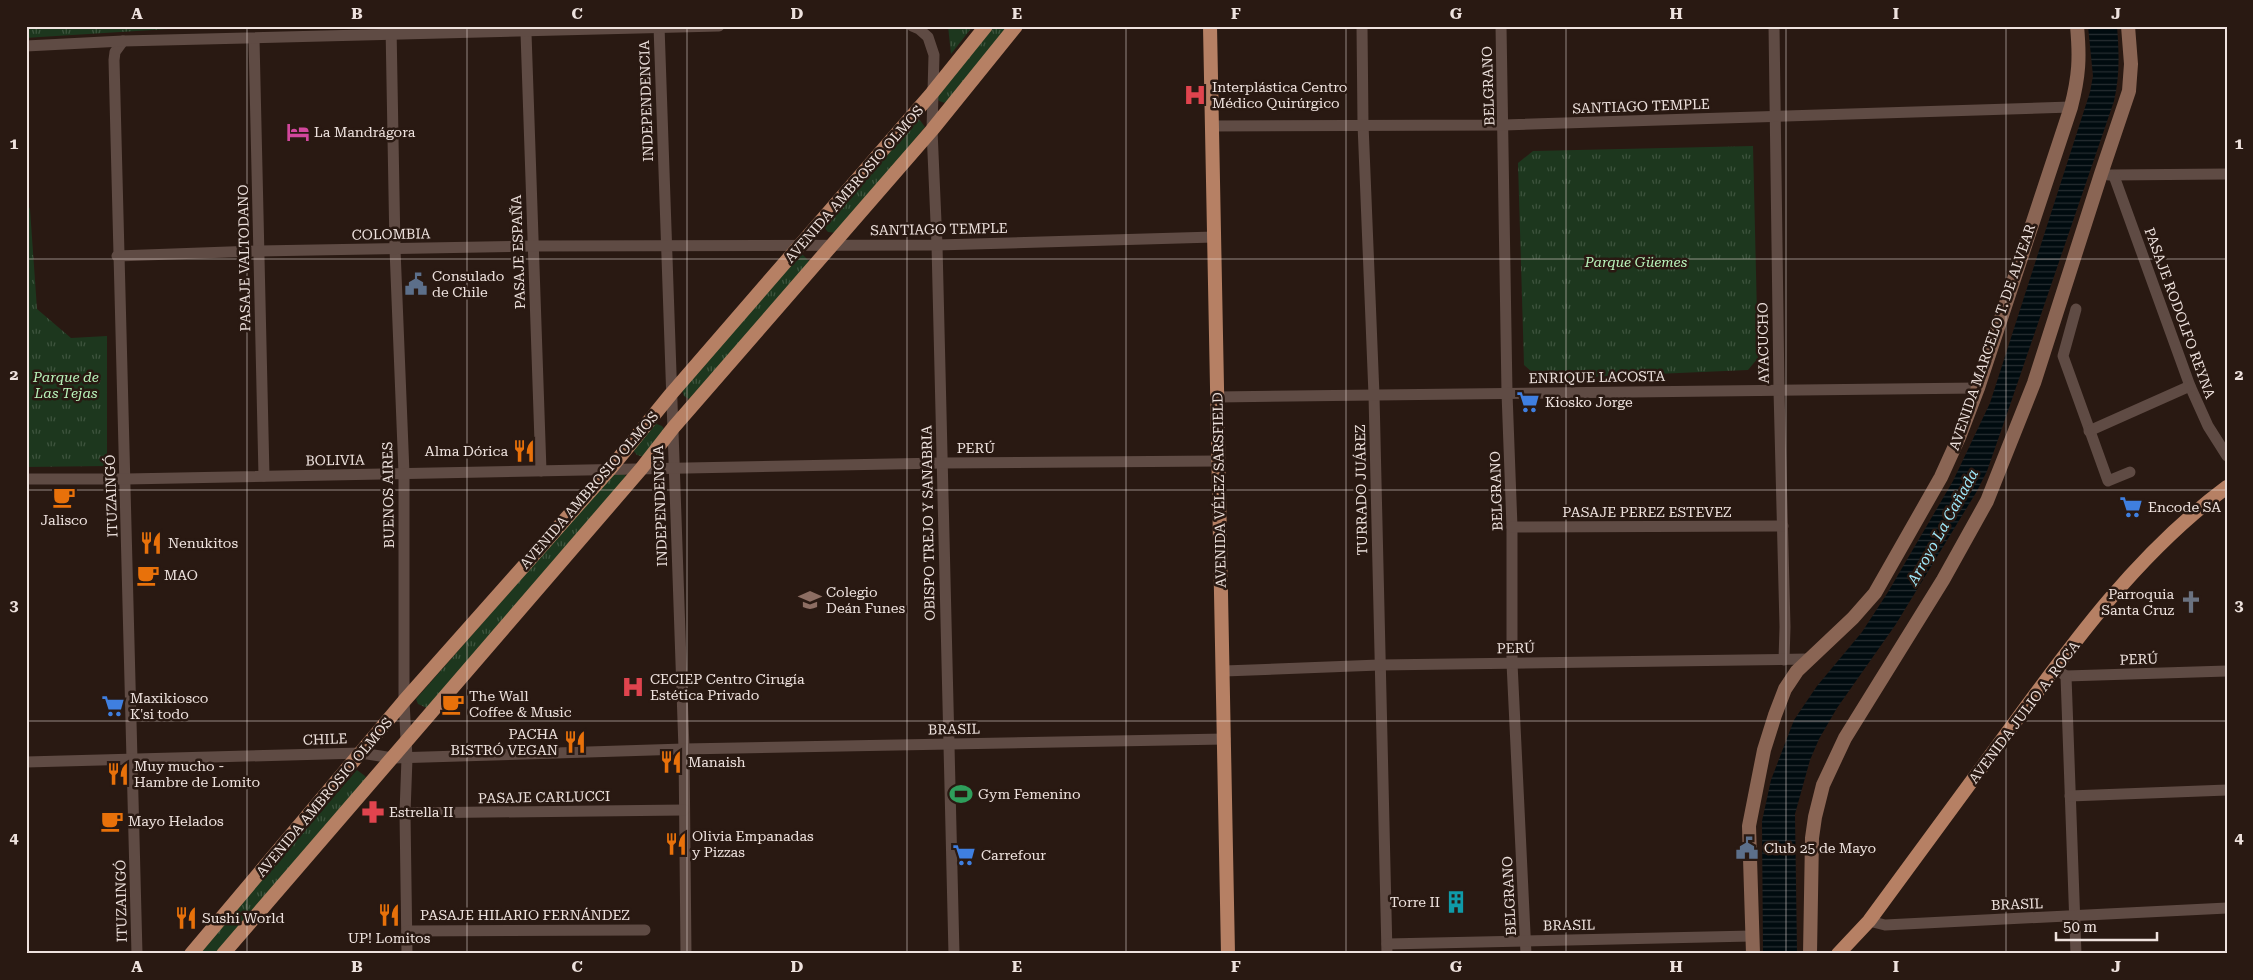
<svg xmlns="http://www.w3.org/2000/svg" width="2253" height="980" viewBox="0 0 2253 980" font-family="'Roboto Serif',serif">
<style>
.grass{fill:url(#grass-tufts)}
.water{fill:url(#water-rules)}
.lines{fill:none;stroke-linecap:round;stroke-linejoin:round}
.minor{stroke:#5f4b44;stroke-width:11}
.secondary{stroke:#8a6554;stroke-width:14}
.primary{stroke:#b68064;stroke-width:14}
.grid{fill:none;stroke:#eee2de;stroke-width:1;stroke-opacity:0.55}
.labels{text-anchor:middle;dominant-baseline:central;stroke-width:5;stroke-linejoin:round;paint-order:stroke}
.street-label{font-size:14px;fill:#eee2de;stroke:#291912}
.poi-label{font-size:14px;fill:#eee2de;stroke:#291912;text-anchor:start}
.park-label{font-size:14px;font-style:italic;fill:#b9f4bb;stroke:#291912}
.water-label{font-size:15px;font-style:italic;fill:#a0ebfd;stroke:#291912}
.neatline{fill:none;stroke:#eee2de;stroke-width:2}
.grid-label{font-size:16px;text-anchor:middle;font-weight:bold;fill:#eee2de}
</style>
<defs>
<pattern id="grass-tufts" width="24" height="20" patternUnits="userSpaceOnUse" patternTransform="scale(1.25)"><rect width="24" height="20" fill="#1d371e"/><path d="M3 7l-1-3M5 7V3M7 7l1-3M15 17l-1-3M17 17v-4M19 17l1-3" fill="none" stroke="#3e543e"/></pattern>
<pattern id="water-rules" width="6" height="5" patternUnits="userSpaceOnUse" patternTransform="scale(1.25)"><rect width="6" height="5" fill="#000b0f"/><path d="M0 2.5h6" fill="none" stroke="#262e32"/></pattern>
</defs>
<rect width="100%" height="100%" fill="#291912"/>
<g class="grass">
<polygon points="217,26 40,37 26,38 26,27"/>
<polygon points="948,26 973,26 951,54"/>
<polygon points="992,26 1010,26 945,103 939,101 935,96"/>
<polygon points="915,117 919,119 925,127 837,233 828,232 824,227"/>
<polygon points="1753,146 1758,358 1748,370 1540,379 1524,365 1518,163 1533,151"/>
<polygon points="26,202 30,209 37,309 71,338 107,336 107,466 26,467"/>
<polygon points="801,253 811,263 689,399 684,396 682,390"/>
<polygon points="654,423 662,426 665,430 644,457 637,455 633,450"/>
<polygon points="617,469 625,475 627,480 427,708 418,704 416,699"/>
<polygon points="357,770 365,776 367,780 218,954 197,954"/>
</g>
<path class="water" d="M 2088,26 L 2117,26 C 2119,52 2120,75 2114,101 L 2010,405 L 1987,471 L 1977,491 L 1896,624 L 1837,708 L 1819,739 L 1810,760 L 1795,814 L 1797,954 L 1763,954 L 1762,821 L 1771,780 L 1794,720 L 1817,686 L 1862,632 L 1888,592 L 1953,481 L 1990,403 L 2090,92 L 2093,76 Z"/>
<g class="lines">
<g class="minor">
<polyline points="391,26 395,249 404,473 404,701 407,758 405,813 407,954"/>
<polyline points="659,26 684,749 686,954"/>
<polyline points="912,26 919,29 928,37 934,55 932,130 937,245 954,954"/>
<polyline points="1362,26 1363,124 1374,395 1387,954"/>
<polyline points="1501,26 1507,393 1512,527 1512,663 1526,954"/>
<polyline points="1774,26 1779,390 1785,627 1784,660"/>
<polyline points="526,33 541,471"/>
<polyline points="254,39 264,476"/>
<polyline points="123,41 115,52 114,60 137,954"/>
<polyline points="26,46 123,41 719,26"/>
<polyline points="1212,126 1504,125 2071,107"/>
<polyline points="2109,175 2227,174"/>
<polyline points="2114,176 2190,386 2208,426 2227,456"/>
<polyline points="117,256 259,251 533,246 937,245 1214,237"/>
<polyline points="2076,309 2063,356 2108,481 2130,472"/>
<polyline points="1217,397 1978,388"/>
<polyline points="2089,431 2190,386"/>
<polyline points="26,479 126,479 942,463 1218,461"/>
<polyline points="1512,527 1783,526"/>
<polyline points="1224,671 1379,665 1808,659"/>
<polyline points="2060,672 2066,676 2227,671"/>
<polyline points="2066,676 2076,954"/>
<polyline points="26,762 361,753 393,758 684,749 1225,739"/>
<polyline points="2070,796 2227,790"/>
<polyline points="405,813 684,810"/>
<polyline points="1869,921 1885,925 2227,908"/>
<polyline points="407,931 645,930"/>
<polyline points="1387,944 1752,936"/>
</g>
<g class="secondary">
<path d="M 1753,954 L 1749,826 L 1764,750 L 1775,715 L 1785,689 L 1797,671 L 1853,618 L 1875,593 L 1941,477 L 1960,435 L 1978,388 L 2071,107 C 2079,76 2080,58 2077,26"/>
<polyline points="1810,954 1812,838 1815,817 1823,785 1845,738 1943,580 1987,501 2034,383 2101,174 2129,91 2131,64 2128,26"/>
</g>
<g class="primary">
<polyline points="1210,26 1228,954"/>
<polyline points="191,954 404,701 610,469 671,394 932,93 986,26"/>
<polyline points="223,954 641,469 673,428 932,130 1016,26"/>
<path d="M 1838,954 L 1869,921 C 1916,857 1963,793 2010,729 C 2074,641 2139,552 2227,487"/>
</g>
</g>
<path class="grid" d="M 247,26 L 247,954M 467,26 L 467,954M 687,26 L 687,954M 907,26 L 907,954M 1126,26 L 1126,954M 1346,26 L 1346,954M 1566,26 L 1566,954M 1786,26 L 1786,954M 2006,26 L 2006,954M 26,259 L 2227,259M 26,490 L 2227,490M 26,721 L 2227,721"/>
<defs>
<symbol id="hospital-bare" viewBox="-9 -9 18 18"><path d="M-5-5h3v3.5h4V-5h3V5h-3V1.5h-4V5h-3Z" fill="#e0444e" stroke="#291912" stroke-width="2.5" paint-order="stroke"/></symbol>
<symbol id="hotel-bare" viewBox="-9 -9 18 18"><path d="M-6-4.5h1.5V1H6V5H4.5V3h-9V5H-6ZM-4 0a1.8 1.8 0 1 1 3.6 0ZM.5 0V-2.5h3Q6-2.5 6 0Z" fill="#d1479c" stroke="#291912" stroke-width="2.5" paint-order="stroke"/></symbol>
<symbol id="civic-bare" viewBox="-9 -9 18 18"><path d="M-.6-6.5H3V-4.5H.6V-3L4-1V1h2V6H-6V1h2V-1L-.6-3ZM-1.2 2.5V6h2.4V2.5Z" fill="#5c6f8a" stroke="#291912" stroke-width="2.5" paint-order="stroke"/></symbol>
<symbol id="supermarket-bare" viewBox="-9 -9 18 18"><path d="M-6-5.5h2.5l.6 2H6L4.5 2H-2.5L-4.4-4H-6ZM-1.5 3.2a1.3 1.3 0 1 0 .1 0ZM3 3.2a1.3 1.3 0 1 0 .1 0Z" fill="#3f7fe0" stroke="#291912" stroke-width="2.5" paint-order="stroke"/></symbol>
<symbol id="restaurant-bare" viewBox="-9 -9 18 18"><path d="M-5-6h1v4h1v-4h1v4h1v-4h1v5L-1.5 .5V6h-2V.5L-5-1ZM5-6V6H3V1.5H1.5Q1.5-4 5-6Z" fill="#e8710a" stroke="#291912" stroke-width="2.5" paint-order="stroke"/></symbol>
<symbol id="cafe-bare" viewBox="-9 -9 18 18"><path d="M-5.5-4.5H6V0H3Q3 3.5 0 3.5H-2.5Q-5.5 3.5-5.5 0ZM3-3.2v2h1.7v-2ZM-6 4.5H4V6H-6Z" fill="#e8710a" stroke="#291912" stroke-width="2.5" paint-order="stroke"/></symbol>
<symbol id="school-bare" viewBox="-9 -9 18 18"><path d="M0-5L7-2L0 1L-7-2ZM-4 1L0 2.5L4 1V4Q0 6-4 4Z" fill="#8d6e63" stroke="#291912" stroke-width="2.5" paint-order="stroke"/></symbol>
<symbol id="church-bare" viewBox="-9 -9 18 18"><path d="M-1.2-6h2.4v3.5h3.3v2.4h-3.3V6h-2.4V-.1h-3.3v-2.4h3.3Z" fill="#6b7280" stroke="#291912" stroke-width="2.5" paint-order="stroke"/></symbol>
<symbol id="stadium-bare" viewBox="-9 -9 18 18"><path d="M0-5a6.5 5 0 1 0 0 10a6.5 5 0 1 0 0-10ZM-3.5-1.8h7v3.6h-7Z" fill="#2e9e5b" stroke="#291912" stroke-width="2.5" paint-order="stroke"/></symbol>
<symbol id="pharmacy-bare" viewBox="-9 -9 18 18"><path d="M-2-6h4v4h4v4h-4v4h-4v-4h-4v-4h4Z" fill="#e0444e" stroke="#291912" stroke-width="2.5" paint-order="stroke"/></symbol>
<symbol id="building-bare" viewBox="-9 -9 18 18"><path d="M-4-6H4V6H1V3H-1V6H-4ZM-2.5-4.3h1.7v1.8h-1.7ZM.8-4.3h1.7v1.8H.8ZM-2.5-1h1.7V.8h-1.7ZM.8-1h1.7V.8H.8Z" fill="#0f9aa8" stroke="#291912" stroke-width="2.5" paint-order="stroke"/></symbol>
</defs>
<g fill-rule="evenodd">
<use href="#hospital-bare" x="1179" y="79" width="32" height="32"/>
<use href="#hotel-bare" x="282" y="116" width="32" height="32"/>
<use href="#civic-bare" x="400" y="268" width="32" height="32"/>
<use href="#supermarket-bare" x="1512" y="386" width="32" height="32"/>
<use href="#restaurant-bare" x="508" y="435" width="32" height="32"/>
<use href="#cafe-bare" x="48" y="481" width="32" height="32"/>
<use href="#supermarket-bare" x="2115" y="491" width="32" height="32"/>
<use href="#restaurant-bare" x="135" y="527" width="32" height="32"/>
<use href="#cafe-bare" x="132" y="559" width="32" height="32"/>
<use href="#school-bare" x="794" y="584" width="32" height="32"/>
<use href="#church-bare" x="2175" y="586" width="32" height="32"/>
<use href="#hospital-bare" x="617" y="671" width="32" height="32"/>
<use href="#cafe-bare" x="437" y="688" width="32" height="32"/>
<use href="#supermarket-bare" x="97" y="690" width="32" height="32"/>
<use href="#restaurant-bare" x="559" y="726" width="32" height="32"/>
<use href="#restaurant-bare" x="655" y="746" width="32" height="32"/>
<use href="#restaurant-bare" x="102" y="758" width="32" height="32"/>
<use href="#stadium-bare" x="945" y="778" width="32" height="32"/>
<use href="#pharmacy-bare" x="357" y="796" width="32" height="32"/>
<use href="#cafe-bare" x="96" y="805" width="32" height="32"/>
<use href="#restaurant-bare" x="660" y="828" width="32" height="32"/>
<use href="#civic-bare" x="1731" y="832" width="32" height="32"/>
<use href="#supermarket-bare" x="948" y="839" width="32" height="32"/>
<use href="#building-bare" x="1440" y="886" width="32" height="32"/>
<use href="#restaurant-bare" x="373" y="899" width="32" height="32"/>
<use href="#restaurant-bare" x="170" y="902" width="32" height="32"/>
</g>
<g class="labels">
<g class="street-label">
<text transform="translate(1488 86) rotate(-92)">BELGRANO</text>
<text transform="translate(646 101) rotate(-92)">INDEPENDENCIA</text>
<text transform="translate(1641 106) rotate(-2)">SANTIAGO TEMPLE</text>
<text transform="translate(854 184) rotate(-49)">AVENIDA AMBROSIO OLMOS</text>
<text transform="translate(939 229) rotate(-1)">SANTIAGO TEMPLE</text>
<text transform="translate(391 234) rotate(-1)">COLOMBIA</text>
<text transform="translate(518 252) rotate(-92)">PASAJE ESPAÑA</text>
<text transform="translate(244 258) rotate(-91)">PASAJE VALTODANO</text>
<text transform="translate(2180 313) rotate(70)">PASAJE RODOLFO REYNA</text>
<text transform="translate(1992 337) rotate(-71)">AVENIDA MARCELO T. DE ALVEAR</text>
<text transform="translate(1763 343) rotate(-91)">AYACUCHO</text>
<text transform="translate(1597 377) rotate(-1)">ENRIQUE LACOSTA</text>
<text x="976" y="448">PERÚ</text>
<text transform="translate(335 460) rotate(-1)">BOLIVIA</text>
<text transform="translate(589 490) rotate(-49)">AVENIDA AMBROSIO OLMOS</text>
<text transform="translate(1219 490) rotate(-91)">AVENIDA VÉLEZ SARSFIELD</text>
<text transform="translate(1361 490) rotate(-91)">TURRADO JUÁREZ</text>
<text transform="translate(1496 491) rotate(-92)">BELGRANO</text>
<text transform="translate(388 495) rotate(-91)">BUENOS AIRES</text>
<text transform="translate(111 496) rotate(-92)">ITUZAINGÓ</text>
<text transform="translate(660 506) rotate(-92)">INDEPENDENCIA</text>
<text x="1647" y="512">PASAJE PEREZ ESTEVEZ</text>
<text transform="translate(928 523) rotate(-91)">OBISPO TREJO Y SANABRIA</text>
<text transform="translate(1516 648) rotate(-1)">PERÚ</text>
<text transform="translate(2139 659) rotate(-2)">PERÚ</text>
<text transform="translate(2024 712) rotate(-53)">AVENIDA JULIO A. ROCA</text>
<text transform="translate(954 729) rotate(-1)">BRASIL</text>
<text transform="translate(325 739) rotate(-2)">CHILE</text>
<text transform="translate(324 797) rotate(-50)">AVENIDA AMBROSIO OLMOS</text>
<text transform="translate(544 797) rotate(-1)">PASAJE CARLUCCI</text>
<text transform="translate(1509 896) rotate(-93)">BELGRANO</text>
<text transform="translate(121 901) rotate(-91)">ITUZAINGÓ</text>
<text transform="translate(2017 904) rotate(-2)">BRASIL</text>
<text x="525" y="915">PASAJE HILARIO FERNÁNDEZ</text>
<text transform="translate(1569 925) rotate(-1)">BRASIL</text>
</g>
<g class="poi-label">
<text x="1212" y="87">Interplástica Centro<tspan x="1212" dy="16">Médico Quirúrgico</tspan></text>
<text x="314" y="132">La Mandrágora</text>
<text x="432" y="276">Consulado<tspan x="432" dy="16">de Chile</tspan></text>
<text x="1545" y="402">Kiosko Jorge</text>
<text x="508" y="451" text-anchor="end">Alma Dórica</text>
<text x="2148" y="507">Encode SA</text>
<text x="64" y="520" text-anchor="middle">Jalisco</text>
<text x="168" y="543">Nenukitos</text>
<text x="164" y="575">MAO</text>
<text x="826" y="592">Colegio<tspan x="826" dy="16">Deán Funes</tspan></text>
<text x="2174" y="594" text-anchor="end">Parroquia<tspan x="2174" dy="16">Santa Cruz</tspan></text>
<text x="650" y="679">CECIEP Centro Cirugía<tspan x="650" dy="16">Estética Privado</tspan></text>
<text x="469" y="696">The Wall<tspan x="469" dy="16">Coffee &amp; Music</tspan></text>
<text x="130" y="698">Maxikiosco<tspan x="130" dy="16">K'si todo</tspan></text>
<text x="558" y="734" text-anchor="end">PACHA<tspan x="558" dy="16">BISTRÓ VEGAN</tspan></text>
<text x="688" y="762">Manaish</text>
<text x="134" y="766">Muy mucho -<tspan x="134" dy="16">Hambre de Lomito</tspan></text>
<text x="978" y="794">Gym Femenino</text>
<text x="389" y="812">Estrella II</text>
<text x="128" y="821">Mayo Helados</text>
<text x="692" y="836">Olivia Empanadas<tspan x="692" dy="16">y Pizzas</tspan></text>
<text x="1764" y="848">Club 25 de Mayo</text>
<text x="981" y="855">Carrefour</text>
<text x="1440" y="902" text-anchor="end">Torre II</text>
<text x="202" y="918">Sushi World</text>
<text x="389" y="938" text-anchor="middle">UP! Lomitos</text>
</g>
<g class="park-label">
<text x="1636" y="262">Parque Güemes</text>
<text x="66" y="377">Parque de<tspan x="66" dy="16">Las Tejas</tspan></text>
</g>
<g class="water-label">
<text transform="translate(1943 527) rotate(-61)">Arroyo La Cañada</text>
</g>
</g>
<rect width="2253" height="980" fill="none" stroke="#291912" stroke-width="55"/>
<path d="M2056 932v8h101v-8" fill="none" stroke="#eee2de" stroke-width="2.5"/>
<text x="2063" y="932" font-size="15" fill="#eee2de" stroke="#291912" stroke-width="4" paint-order="stroke">50 m</text>
<rect x="28" y="28" width="2198" height="924" class="neatline"/>
<g class="grid-label">
<text x="137" y="19">A</text>
<text x="357" y="19">B</text>
<text x="577" y="19">C</text>
<text x="797" y="19">D</text>
<text x="1017" y="19">E</text>
<text x="1236" y="19">F</text>
<text x="1456" y="19">G</text>
<text x="1676" y="19">H</text>
<text x="1896" y="19">I</text>
<text x="2116" y="19">J</text>
<text x="14" y="149">1</text>
<text x="2239" y="149">1</text>
<text x="14" y="380">2</text>
<text x="2239" y="380">2</text>
<text x="14" y="611">3</text>
<text x="2239" y="611">3</text>
<text x="14" y="843">4</text>
<text x="2239" y="843">4</text>
<text x="137" y="972">A</text>
<text x="357" y="972">B</text>
<text x="577" y="972">C</text>
<text x="797" y="972">D</text>
<text x="1017" y="972">E</text>
<text x="1236" y="972">F</text>
<text x="1456" y="972">G</text>
<text x="1676" y="972">H</text>
<text x="1896" y="972">I</text>
<text x="2116" y="972">J</text>
</g>
</svg>
